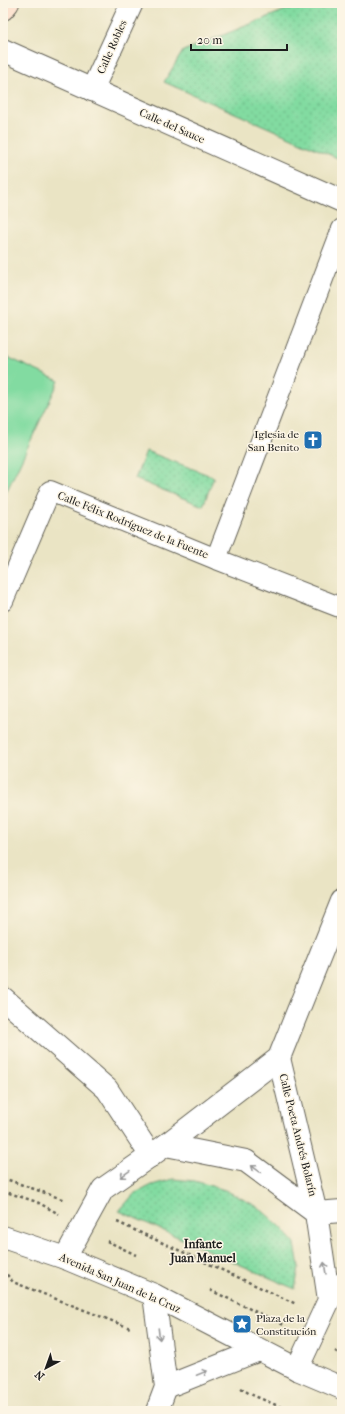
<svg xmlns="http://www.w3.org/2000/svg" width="345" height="1414" viewBox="0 0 345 1414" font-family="'IM FELL French Canon',serif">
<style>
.grass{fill:url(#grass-dots);stroke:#4f7c5e}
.garden{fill:#82dba1;stroke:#4f7c5e}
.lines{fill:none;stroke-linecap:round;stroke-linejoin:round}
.pedestrian-casing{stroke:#646257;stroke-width:22}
.minor-casing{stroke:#646257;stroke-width:24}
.tertiary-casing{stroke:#646257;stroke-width:24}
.secondary-casing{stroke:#646257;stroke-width:24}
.path{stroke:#646257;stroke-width:2.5;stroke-dasharray:3 3;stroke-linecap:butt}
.pedestrian{stroke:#fff;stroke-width:20}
.minor{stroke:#fff;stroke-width:22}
.tertiary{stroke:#fff;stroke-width:22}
.secondary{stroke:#fde4d1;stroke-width:22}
.oneway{stroke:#999}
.labels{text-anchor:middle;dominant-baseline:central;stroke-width:3;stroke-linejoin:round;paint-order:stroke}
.street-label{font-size:11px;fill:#1c1c1c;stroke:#fcf5e5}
.poi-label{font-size:11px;fill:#1c1c1c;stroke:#fcf5e5;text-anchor:end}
.neighbourhood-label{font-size:12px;font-weight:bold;fill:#1c1c1c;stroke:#fcf5e5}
</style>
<defs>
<pattern id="grass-dots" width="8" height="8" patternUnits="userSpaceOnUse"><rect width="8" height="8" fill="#82dba1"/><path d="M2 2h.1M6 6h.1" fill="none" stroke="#70bb8a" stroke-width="1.8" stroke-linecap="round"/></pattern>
</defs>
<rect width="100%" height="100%" fill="#fcf5e5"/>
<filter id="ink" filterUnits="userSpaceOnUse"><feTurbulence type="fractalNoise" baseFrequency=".025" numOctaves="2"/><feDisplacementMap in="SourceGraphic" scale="8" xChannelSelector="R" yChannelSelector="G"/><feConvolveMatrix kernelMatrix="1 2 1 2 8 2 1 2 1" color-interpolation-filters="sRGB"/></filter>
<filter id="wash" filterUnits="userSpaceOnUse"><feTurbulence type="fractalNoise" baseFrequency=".012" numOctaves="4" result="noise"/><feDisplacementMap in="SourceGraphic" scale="16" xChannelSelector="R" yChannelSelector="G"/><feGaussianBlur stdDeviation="0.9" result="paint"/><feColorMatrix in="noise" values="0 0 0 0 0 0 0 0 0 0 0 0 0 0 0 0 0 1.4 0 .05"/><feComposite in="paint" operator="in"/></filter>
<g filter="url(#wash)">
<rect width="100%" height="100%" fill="#eae4c4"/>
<g class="grass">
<polygon points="303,3 342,3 342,160 164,82 183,51"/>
<polygon points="146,451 214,477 203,506 135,479"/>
<polygon points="173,1179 195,1181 225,1190 258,1207 281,1227 295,1243 299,1267 295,1289 119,1211 134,1194 152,1185"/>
</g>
<polygon class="garden" points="3,355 59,381 3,499"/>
</g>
<g filter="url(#ink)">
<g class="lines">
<defs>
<g id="pedestrian">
<polyline points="216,559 342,608"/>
<polyline points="3,601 50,491 216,559 342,229"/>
</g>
<g id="minor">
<polyline points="3,50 342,201"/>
<polyline points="92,90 132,3"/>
<polyline points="3,998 107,1089 151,1156"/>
<polyline points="279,1058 316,1213 342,1211"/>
<polyline points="166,1145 279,1058 342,901"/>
<polyline points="154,1295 166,1387 157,1411"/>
<polyline points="329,1300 342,1284"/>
<polyline points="166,1387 259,1350"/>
</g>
<g id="tertiary">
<polyline points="3,1237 65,1258 154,1295 297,1369 342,1388"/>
<polyline points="65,1258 103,1189 166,1145 246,1161 316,1213 329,1300 297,1369"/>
</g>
<polyline id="secondary" points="3,9 8,3"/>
</defs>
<use href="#pedestrian" class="pedestrian-casing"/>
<use href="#minor" class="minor-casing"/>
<use href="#tertiary" class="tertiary-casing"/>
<use href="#secondary" class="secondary-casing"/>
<g class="path">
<polyline points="3,1178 65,1200"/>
<polyline points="3,1191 37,1202 59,1214"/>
<polyline points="117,1222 296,1304"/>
<polyline points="107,1241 136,1255"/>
<polyline points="3,1270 13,1282 130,1328"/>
<polyline points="210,1290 286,1326"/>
<polyline points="335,1351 342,1355"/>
<polyline points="241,1388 250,1394 290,1411"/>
</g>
<use href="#pedestrian" class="pedestrian"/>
<use href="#minor" class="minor"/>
<use href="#tertiary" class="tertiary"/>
<use href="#secondary" class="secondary"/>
</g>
<defs><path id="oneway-shaft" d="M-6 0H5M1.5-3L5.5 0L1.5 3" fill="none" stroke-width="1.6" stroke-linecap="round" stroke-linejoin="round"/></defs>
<g class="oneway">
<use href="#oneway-shaft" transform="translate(256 1169) rotate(-144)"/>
<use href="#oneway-shaft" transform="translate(125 1174) rotate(145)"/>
<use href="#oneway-shaft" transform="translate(325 1268) rotate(-99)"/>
<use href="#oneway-shaft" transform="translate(159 1334) rotate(83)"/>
<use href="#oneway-shaft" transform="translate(202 1373) rotate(-22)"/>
</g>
</g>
<defs>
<symbol id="church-square" viewBox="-11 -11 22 22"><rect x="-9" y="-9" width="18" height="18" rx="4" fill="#1f6fb2" stroke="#fcf5e5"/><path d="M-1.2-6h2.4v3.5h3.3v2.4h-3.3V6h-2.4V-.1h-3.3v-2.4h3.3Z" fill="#fff"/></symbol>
<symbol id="sight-square" viewBox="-11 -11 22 22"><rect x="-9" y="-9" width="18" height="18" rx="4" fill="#1f6fb2" stroke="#fcf5e5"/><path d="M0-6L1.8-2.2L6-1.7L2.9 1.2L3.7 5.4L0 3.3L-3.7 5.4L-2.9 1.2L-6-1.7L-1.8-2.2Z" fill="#fff"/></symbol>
</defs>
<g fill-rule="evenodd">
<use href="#church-square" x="302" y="429" width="22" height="22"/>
<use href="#sight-square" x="231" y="1313" width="22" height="22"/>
</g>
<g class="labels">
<g class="street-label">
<text transform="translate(112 47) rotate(-66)">Calle Robles</text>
<text transform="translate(172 126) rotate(24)">Calle del Sauce</text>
<text transform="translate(133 525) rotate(22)">Calle Félix Rodríguez de la Fuente</text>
<text transform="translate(298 1135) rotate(76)">Calle Poeta Andrés Bolarín</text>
<text transform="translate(120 1283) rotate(24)">Avenida San Juan de la Cruz</text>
</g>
<g class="poi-label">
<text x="299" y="434">Iglesia de<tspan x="299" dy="13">San Benito</tspan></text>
<text x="256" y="1318" text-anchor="start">Plaza de la<tspan x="256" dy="13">Constitución</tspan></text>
</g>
<g class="neighbourhood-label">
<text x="203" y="1244">Infante<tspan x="203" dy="14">Juan Manuel</tspan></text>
</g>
</g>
<rect width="345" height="1414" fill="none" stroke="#fcf5e5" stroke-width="16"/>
<g transform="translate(46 1368) rotate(221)" stroke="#fcf5e5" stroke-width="3" paint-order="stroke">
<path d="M0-3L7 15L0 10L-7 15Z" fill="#1c1c1c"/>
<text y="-6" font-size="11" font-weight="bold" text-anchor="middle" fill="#1c1c1c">N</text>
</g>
<path d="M191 44v6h96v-6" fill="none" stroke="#1c1c1c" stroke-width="2"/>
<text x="197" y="44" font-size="12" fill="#1c1c1c" stroke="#fcf5e5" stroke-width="3" paint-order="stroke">20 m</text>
</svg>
